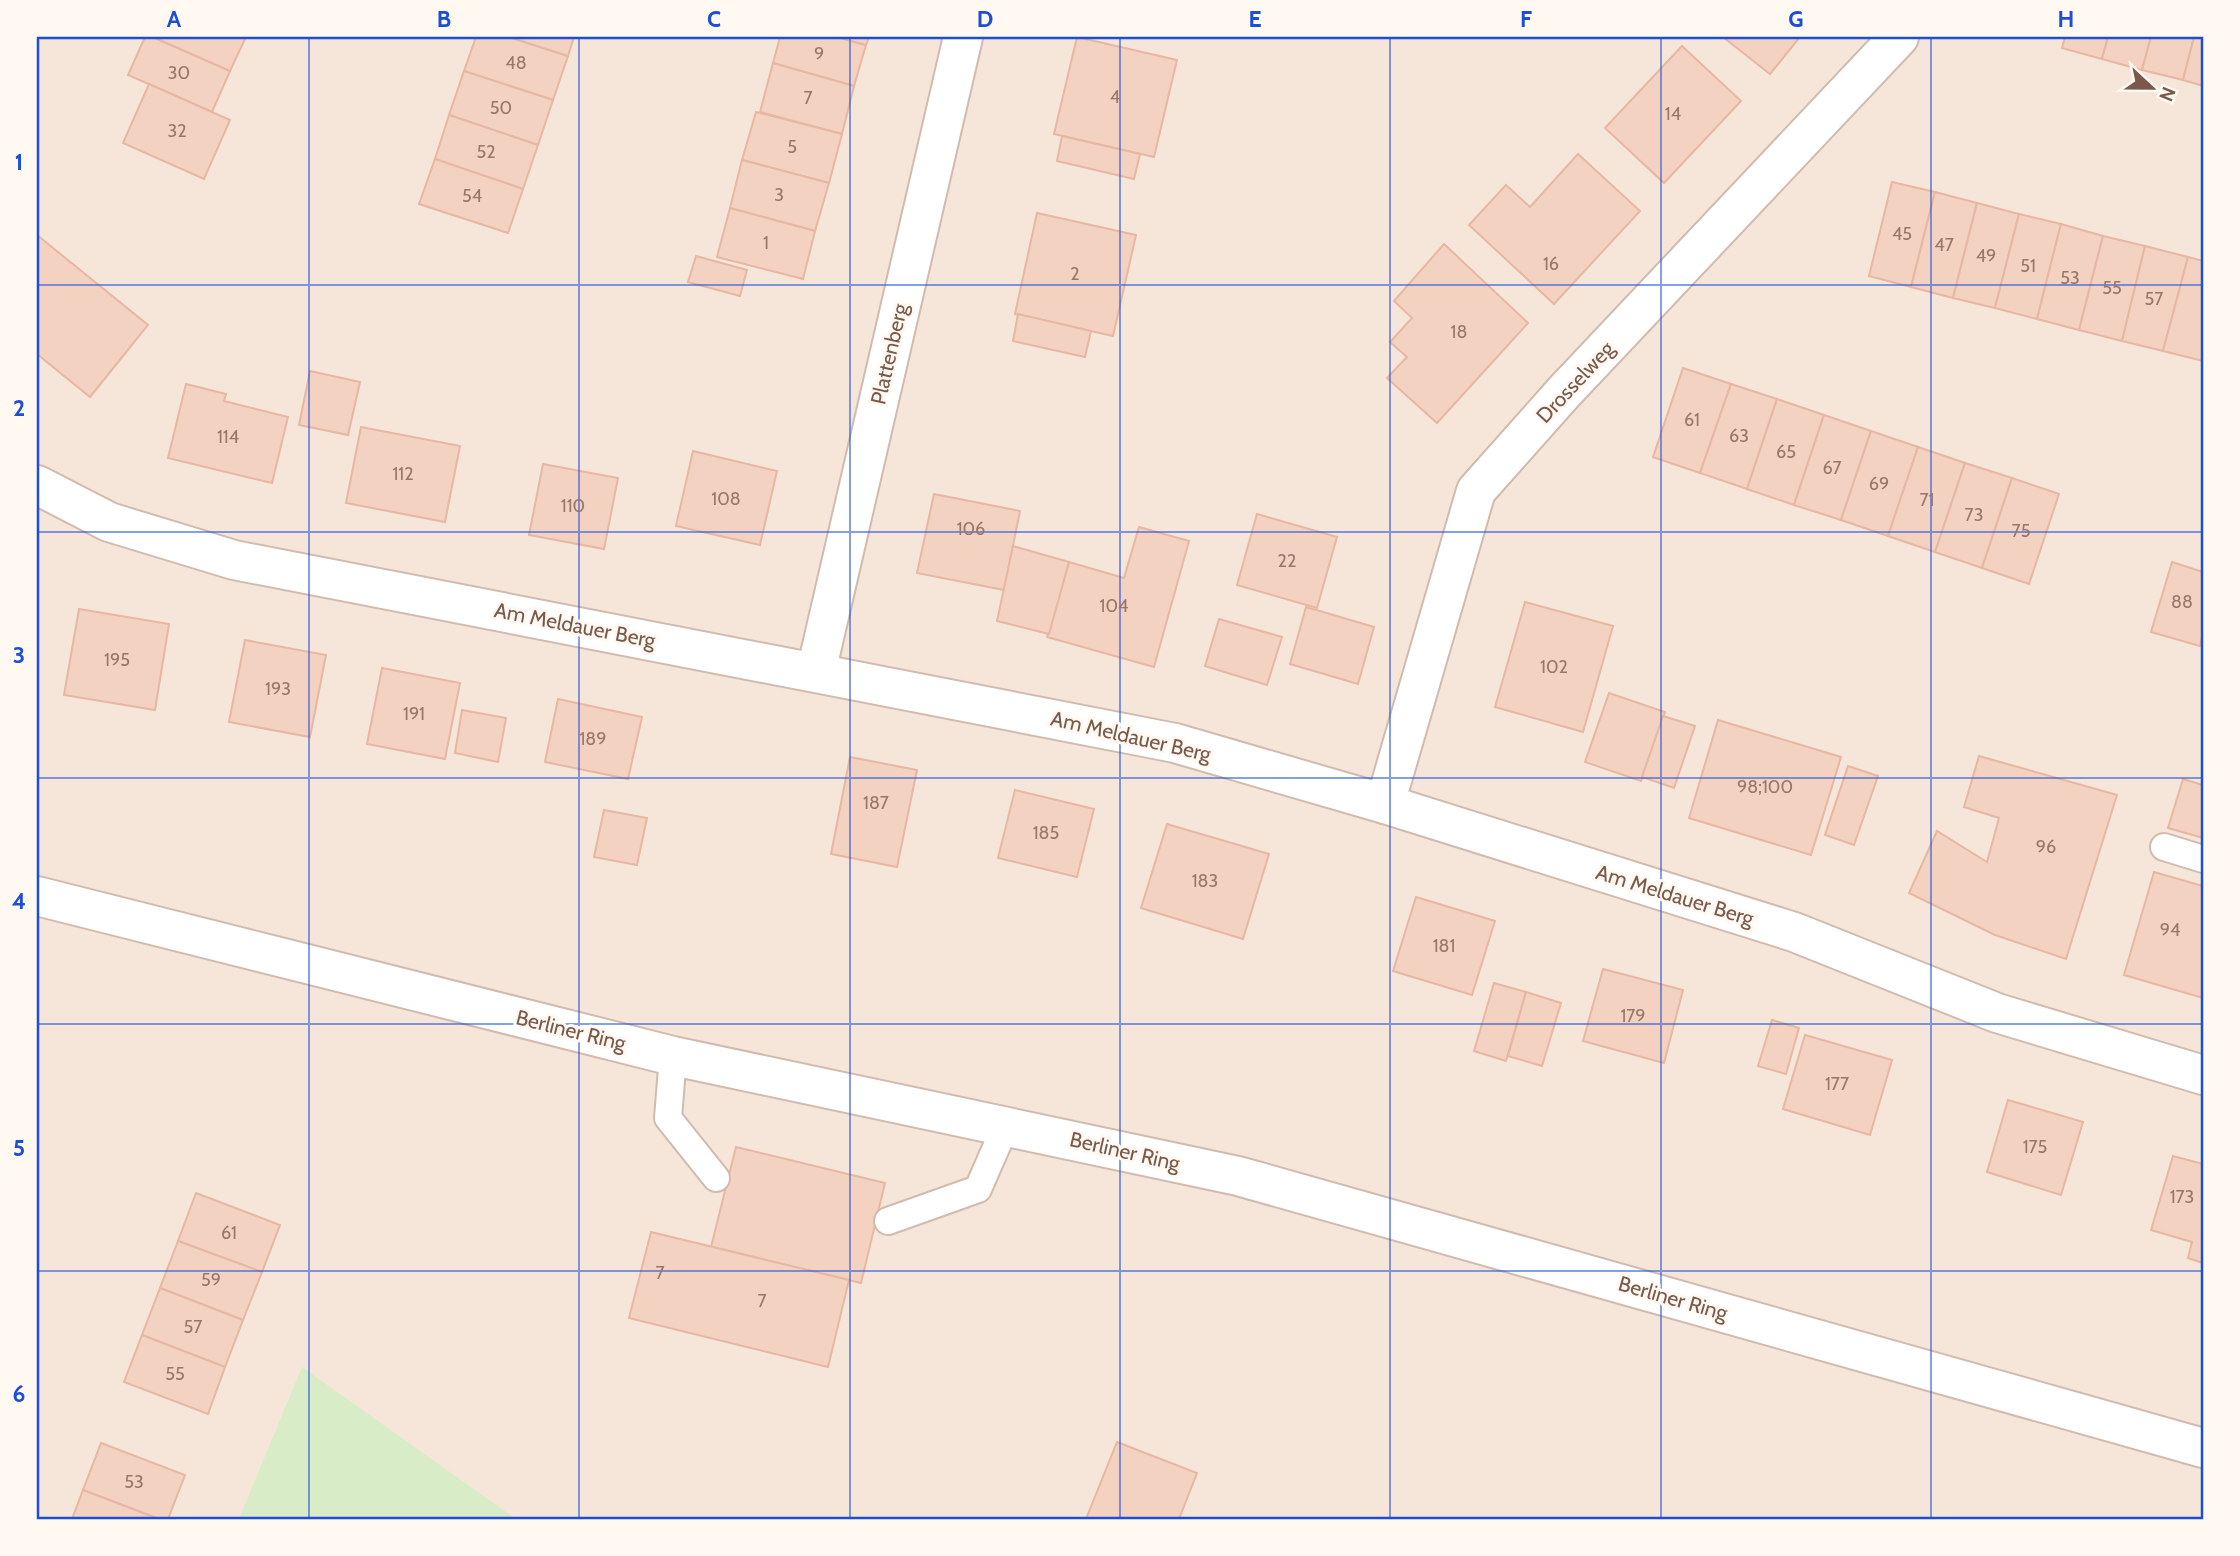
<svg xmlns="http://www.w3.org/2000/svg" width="2240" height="1556" viewBox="0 0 2240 1556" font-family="Cabin,sans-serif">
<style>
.residential{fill:#f5e6d9}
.green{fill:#d9ecc8}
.building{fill:#f3d2c2;stroke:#e7b7a2;stroke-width:2}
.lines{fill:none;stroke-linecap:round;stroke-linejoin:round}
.service-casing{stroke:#d1bbaf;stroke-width:30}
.minor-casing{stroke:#d1bbaf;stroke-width:42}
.tertiary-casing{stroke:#d1bbaf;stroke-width:42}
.service{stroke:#fff;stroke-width:26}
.minor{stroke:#fff;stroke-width:38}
.tertiary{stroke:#fff;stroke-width:38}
.grid{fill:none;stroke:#1d4ed8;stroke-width:2;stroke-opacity:0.55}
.labels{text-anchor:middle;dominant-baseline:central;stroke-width:6;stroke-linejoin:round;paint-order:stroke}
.number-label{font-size:18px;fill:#98776a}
.street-label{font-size:21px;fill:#7a594c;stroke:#fff9f2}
.neatline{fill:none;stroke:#1d4ed8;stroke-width:2.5}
.grid-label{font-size:23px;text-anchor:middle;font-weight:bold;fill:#1d4ed8}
</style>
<rect width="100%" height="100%" fill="#fdf5eb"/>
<rect class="residential" x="37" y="37" width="2166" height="1482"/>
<polygon class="green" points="302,1367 516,1519 239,1519"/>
<g class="building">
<polygon points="145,37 153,37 230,71 212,112 128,75"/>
<polygon points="153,37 246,37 230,71"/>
<polygon points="476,37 509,37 568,56 553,100 464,71"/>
<polygon points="509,37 574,37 568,56"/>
<polygon points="780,37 837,37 866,45 854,86 773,63"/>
<polygon points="837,37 869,37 866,45"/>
<polygon points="1077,37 1177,60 1154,157 1054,134"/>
<polygon points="1723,37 1800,37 1770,74"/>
<polygon points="2065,37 2108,37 2102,59 2062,48"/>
<polygon points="2108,37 2151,37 2142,70 2102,59"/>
<polygon points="2151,37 2194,37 2183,80 2142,70"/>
<polygon points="2194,37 2203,37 2203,86 2183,80"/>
<polygon points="1682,46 1741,101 1664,183 1605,128"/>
<polygon points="773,63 854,86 842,134 760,112"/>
<polygon points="464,71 553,100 538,145 449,115"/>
<polygon points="149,84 230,120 204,179 123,143"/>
<polygon points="756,112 842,134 829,183 742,160"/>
<polygon points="449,115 538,145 523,189 435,159"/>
<polygon points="1062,136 1140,154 1134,179 1057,161"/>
<polygon points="1578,154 1640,211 1554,304 1469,225 1506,185 1530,207"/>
<polygon points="435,159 523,189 508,233 419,204"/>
<polygon points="742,160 829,183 815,231 730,208"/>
<polygon points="1892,182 1935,192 1911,287 1869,276"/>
<polygon points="1935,192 1977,203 1953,298 1911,287"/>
<polygon points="1977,203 2019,214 1995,308 1953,298"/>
<polygon points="730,208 815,231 803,279 717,257"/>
<polygon points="1037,213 1136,235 1113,336 1015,314"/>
<polygon points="2019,214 2061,224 2037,319 1995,308"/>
<polygon points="2061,224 2103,236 2079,330 2037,319"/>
<polygon points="37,235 148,325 90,397 37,354"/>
<polygon points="2103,236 2145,246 2122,341 2079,330"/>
<polygon points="1444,244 1528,323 1437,423 1387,378 1407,357 1390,342 1412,318 1394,301"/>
<polygon points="2145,246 2188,257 2163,351 2122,341"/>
<polygon points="696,256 747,270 740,296 688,282"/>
<polygon points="2188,257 2203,261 2203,361 2163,351"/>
<polygon points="1018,314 1091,331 1085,357 1013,341"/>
<polygon points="1683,368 1731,384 1700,473 1653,457"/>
<polygon points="310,371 360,382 348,435 299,425"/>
<polygon points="186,384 226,394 224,401 288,417 272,483 168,458"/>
<polygon points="1731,384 1777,399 1747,489 1700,473"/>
<polygon points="1777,399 1824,415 1794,505 1747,489"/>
<polygon points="1824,415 1871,431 1841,520 1794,505"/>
<polygon points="361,427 460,446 445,522 346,503"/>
<polygon points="1871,431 1918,447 1888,536 1841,520"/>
<polygon points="1918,447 1965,463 1935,552 1888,536"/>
<polygon points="693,451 777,471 760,545 676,526"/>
<polygon points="1965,463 2012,478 1982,568 1935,552"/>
<polygon points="543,464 618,478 604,549 529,535"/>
<polygon points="2012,478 2059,494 2029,584 1982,568"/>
<polygon points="934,494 1020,511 1004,590 917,573"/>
<polygon points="1257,514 1337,537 1317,608 1237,585"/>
<polygon points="1139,527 1189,541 1154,667 1047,637 1069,562 1124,578"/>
<polygon points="1013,546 1069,562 1049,634 997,621"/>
<polygon points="2172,562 2203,572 2203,633 2200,646 2151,632"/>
<polygon points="1525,602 1613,626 1583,732 1495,707"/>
<polygon points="1306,607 1374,627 1358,684 1290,664"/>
<polygon points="79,609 169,624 155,710 64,695"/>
<polygon points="1219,619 1282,637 1267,685 1205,666"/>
<polygon points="245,640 326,655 310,737 229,722"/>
<polygon points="382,668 460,683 445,759 367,744"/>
<polygon points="1609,693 1665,712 1641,781 1585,762"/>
<polygon points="558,699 642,717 628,779 545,762"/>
<polygon points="462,710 506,718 498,762 455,753"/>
<polygon points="1663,716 1695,726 1674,788 1642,777"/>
<polygon points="1718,720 1841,757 1811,855 1689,818"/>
<polygon points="1979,756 2117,795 2066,959 1995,935 1909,893 1937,831 1987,862 1999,818 1964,807"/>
<polygon points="850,757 917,770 897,867 831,854"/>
<polygon points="1848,766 1878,776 1854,845 1825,835"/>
<polygon points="2183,779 2203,785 2203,838 2168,828"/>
<polygon points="1015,790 1094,809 1077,877 998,858"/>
<polygon points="604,810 647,818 637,865 594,857"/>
<polygon points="1167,824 1269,854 1243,939 1141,908"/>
<polygon points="2154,872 2203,886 2203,998 2124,975"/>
<polygon points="1416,897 1495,921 1472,995 1393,971"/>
<polygon points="1603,969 1683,990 1664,1063 1583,1041"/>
<polygon points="1494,983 1526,992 1506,1061 1474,1051"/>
<polygon points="1526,992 1561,1003 1542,1066 1508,1056"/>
<polygon points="1772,1020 1799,1028 1786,1074 1758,1066"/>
<polygon points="1805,1035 1892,1060 1870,1135 1783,1109"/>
<polygon points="2008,1100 2083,1122 2061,1195 1987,1172"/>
<polygon points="736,1147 885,1183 861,1283 711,1247"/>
<polygon points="2173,1156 2203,1164 2203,1263 2188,1258 2192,1242 2151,1230"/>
<polygon points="196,1193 280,1225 262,1272 178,1241"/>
<polygon points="651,1232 849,1280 828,1367 629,1318"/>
<polygon points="178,1241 262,1272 243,1320 160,1288"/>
<polygon points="160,1288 243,1320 225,1367 142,1335"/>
<polygon points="142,1335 225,1367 208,1414 124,1382"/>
<polygon points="1117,1442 1197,1473 1179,1519 1086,1519"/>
<polygon points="101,1443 185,1475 168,1519 159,1519 83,1490"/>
<polygon points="83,1490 159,1519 72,1519"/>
</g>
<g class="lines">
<defs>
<g id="service">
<polyline points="2164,847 2203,859"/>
<polyline points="673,1056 668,1118 716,1178"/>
<polyline points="888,1221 978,1189 1006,1125"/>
</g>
<g id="minor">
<polyline points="37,485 109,522 234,560 1175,743 1385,804 1794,932 1997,1013 2203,1075"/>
<polyline points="816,672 963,37"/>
<polyline points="1385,804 1476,491 1564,392 1899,37"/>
</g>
<polyline id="tertiary" points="37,896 673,1056 1238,1176 2203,1448"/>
</defs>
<use href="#service" class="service-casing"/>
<use href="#minor" class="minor-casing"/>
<use href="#tertiary" class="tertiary-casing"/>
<use href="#service" class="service"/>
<use href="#minor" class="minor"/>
<use href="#tertiary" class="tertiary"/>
</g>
<path class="grid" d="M 309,37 L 309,1519M 579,37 L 579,1519M 850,37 L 850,1519M 1120,37 L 1120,1519M 1390,37 L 1390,1519M 1661,37 L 1661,1519M 1931,37 L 1931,1519M 37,285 L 2203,285M 37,532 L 2203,532M 37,778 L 2203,778M 37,1024 L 2203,1024M 37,1271 L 2203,1271"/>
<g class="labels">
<g class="number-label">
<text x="819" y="54">9</text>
<text x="516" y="63">48</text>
<text x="179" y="73">30</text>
<text x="1115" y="97">4</text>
<text x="808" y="98">7</text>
<text x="501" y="108">50</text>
<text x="1673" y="114">14</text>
<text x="177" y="131">32</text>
<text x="792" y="147">5</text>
<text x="486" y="152">52</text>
<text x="779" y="195">3</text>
<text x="472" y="196">54</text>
<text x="1902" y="234">45</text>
<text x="766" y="243">1</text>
<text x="1944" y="245">47</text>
<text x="1986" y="256">49</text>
<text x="1551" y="264">16</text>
<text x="2028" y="266">51</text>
<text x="1075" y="274">2</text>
<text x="2070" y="278">53</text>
<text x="2112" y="288">55</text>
<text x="2154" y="299">57</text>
<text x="1459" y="332">18</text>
<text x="1692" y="420">61</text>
<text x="1739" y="436">63</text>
<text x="228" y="437">114</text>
<text x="1786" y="452">65</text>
<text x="1832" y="468">67</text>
<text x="403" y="474">112</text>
<text x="1879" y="484">69</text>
<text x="726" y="499">108</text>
<text x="1927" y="500">71</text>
<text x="573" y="506">110</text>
<text x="1974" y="515">73</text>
<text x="971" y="529">106</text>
<text x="2021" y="531">75</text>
<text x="1287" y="561">22</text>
<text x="2182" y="602">88</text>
<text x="1114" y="606">104</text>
<text x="117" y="660">195</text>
<text x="1554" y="667">102</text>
<text x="278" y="689">193</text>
<text x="414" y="714">191</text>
<text x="593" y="739">189</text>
<text x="1765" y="787">98;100</text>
<text x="876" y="803">187</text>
<text x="1046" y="833">185</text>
<text x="2046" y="847">96</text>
<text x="1205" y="881">183</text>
<text x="2170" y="930">94</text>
<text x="1444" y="946">181</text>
<text x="1633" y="1016">179</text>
<text x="1837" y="1084">177</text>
<text x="2035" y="1147">175</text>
<text x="2182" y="1197">173</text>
<text x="229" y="1233">61</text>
<text x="660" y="1273">7</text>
<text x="211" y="1280">59</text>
<text x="762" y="1301">7</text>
<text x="193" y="1327">57</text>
<text x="175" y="1374">55</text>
<text x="134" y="1482">53</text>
</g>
<g class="street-label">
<text transform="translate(889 354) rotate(-77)">Plattenberg</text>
<text transform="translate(1575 382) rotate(-47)">Drosselweg</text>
<text transform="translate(575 625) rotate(11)">Am Meldauer Berg</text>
<text transform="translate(1131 736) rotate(13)">Am Meldauer Berg</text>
<text transform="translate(1675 895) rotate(17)">Am Meldauer Berg</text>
<text transform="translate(571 1030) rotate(14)">Berliner Ring</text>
<text transform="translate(1125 1151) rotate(13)">Berliner Ring</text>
<text transform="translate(1673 1298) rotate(16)">Berliner Ring</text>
</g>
</g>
<rect width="2240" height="1556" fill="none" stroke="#fff9f2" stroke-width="77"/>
<g transform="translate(2152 88) rotate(112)" stroke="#fff9f2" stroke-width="5" paint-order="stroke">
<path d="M0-5L12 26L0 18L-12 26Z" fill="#7a594c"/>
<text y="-10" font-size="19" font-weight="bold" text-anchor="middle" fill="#7a594c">N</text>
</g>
<rect x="38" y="38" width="2164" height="1480" class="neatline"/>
<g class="grid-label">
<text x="174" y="27">A</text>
<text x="444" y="27">B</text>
<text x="714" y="27">C</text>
<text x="985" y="27">D</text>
<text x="1255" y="27">E</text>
<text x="1526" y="27">F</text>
<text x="1796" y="27">G</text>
<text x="2066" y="27">H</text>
<text x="19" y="170">1</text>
<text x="19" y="416">2</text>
<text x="19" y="663">3</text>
<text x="19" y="909">4</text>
<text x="19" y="1156">5</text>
<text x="19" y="1402">6</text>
</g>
</svg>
